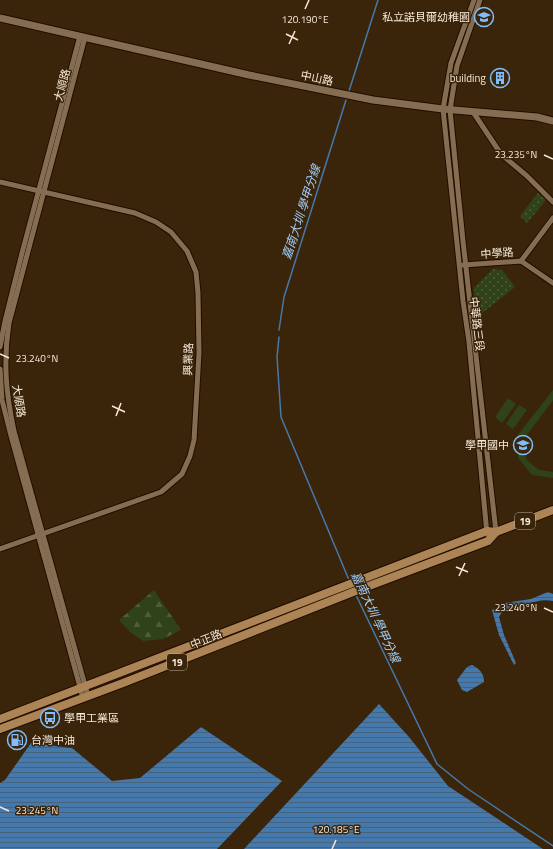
<svg xmlns="http://www.w3.org/2000/svg" width="553" height="849" viewBox="0 0 553 849" font-family="'Titillium Web','Noto Sans TC',sans-serif">
<style>
.grass{fill:url(#grass-dots)}
.forest{fill:url(#forest-firs)}
.pitch{fill:#304218}
.water{fill:url(#water-rules)}
.lines{fill:none;stroke-linecap:round;stroke-linejoin:round}
.stream{stroke:#4579ac;stroke-width:1.5}
.street-casing{stroke:#200d00;stroke-width:7}
.secondary-casing{stroke:#200d00;stroke-width:9}
.primary-casing{stroke:#200d00;stroke-width:10}
.street{stroke:#856d52;stroke-width:5}
.secondary{stroke:#856d52;stroke-width:7}
.primary{stroke:#ad8456;stroke-width:8}
.ticks{fill:none;stroke:#f7e9da;stroke-width:1.5}
.labels{text-anchor:middle;dominant-baseline:central;stroke-width:3;stroke-linejoin:round;paint-order:stroke}
.shield{fill:#3a250b;stroke:#beae9c;stroke-width:1}
.shield-label{font-size:10px;font-weight:bold;fill:#f7e9da}
.poi-label{font-size:11px;fill:#f7e9da;stroke:#3a250b;text-anchor:end}
.street-label{font-size:11px;fill:#f7e9da;stroke:#3a250b}
.water-label{font-size:12px;font-style:italic;fill:#a2cdf8;stroke:#3a250b}
.ticks-label{font-size:10px;text-anchor:middle;fill:#f7e9da;stroke:#3a250b;stroke-width:3;stroke-linejoin:round;paint-order:stroke}
</style>
<defs>
<pattern id="grass-dots" width="8" height="8" patternUnits="userSpaceOnUse"><rect width="8" height="8" fill="#304218"/><path d="M2 2h.1M6 6h.1" fill="none" stroke="#4f5d39" stroke-width="1.8" stroke-linecap="round"/></pattern>
<pattern id="forest-firs" width="22" height="20" patternUnits="userSpaceOnUse"><rect width="22" height="20" fill="#304218"/><path d="M5 1l3.5 6h-7zM16 11l3.5 6h-7z" fill="#4f5d39"/></pattern>
<pattern id="water-rules" width="6" height="5" patternUnits="userSpaceOnUse"><rect width="6" height="5" fill="#4579ac"/><path d="M0 2.5h6" fill="none" stroke="#47627c"/></pattern>
</defs>
<rect width="100%" height="100%" fill="#3a250b"/>
<g class="grass">
<polygon points="538,193 546,200 527,223 520,216"/>
<polygon points="493,269 502,270 515,287 476,318 474,288"/>
</g>
<polygon class="forest" points="154,590 181,630 163,639 143,641 130,632 119,620"/>
<g class="pitch">
<polygon points="553,390 553,400 524,439 525,454 527,460 539,470 553,472 553,478 532,475 518,458 517,436"/>
<polygon points="508,398 516,404 502,423 495,417"/>
<polygon points="519,405 527,410 513,429 506,424"/>
</g>
<g class="water">
<path d="M 548,592 L 553,594 L 553,601 C 536,597 519,609 502,612 L 499,617 L 504,635 L 516,663 L 514,665 L 499,635 L 492,610 L 497,608 L 499,604 L 531,599 Z"/>
<path d="M 472,665 C 480,669 484,674 484,682 L 467,692 L 462,690 L 457,680 L 467,667 Z"/>
<polygon points="379,704 409,737 448,786 543,849 244,849"/>
<polygon points="201,727 282,781 217,849 0,849 0,783 5,780 31,743 72,748 112,781 140,778"/>
</g>
<g class="lines">
<g class="stream">
<polyline points="349,91 378,0"/>
<polyline points="279,330 284,297 346,100"/>
<polyline points="279,337 277,357 281,417 349,580"/>
<polyline points="356,595 437,764 468,789 553,846"/>
</g>
<defs>
<g id="street">
<polyline points="474,0 451,63 443,109 463,301 469,342 487,534"/>
<polyline points="480,0 457,66 450,110 463,241 496,532"/>
<path d="M 85,37 L 9,323 C 3,362 6,393 14,431 L 88,696"/>
<polyline points="473,112 501,154 527,176 553,202"/>
<polyline points="0,182 135,213 156,222 171,232 187,251 196,272 198,293 199,353 194,440 190,456 182,474 161,492 0,549"/>
<polyline points="521,261 553,218"/>
<polyline points="463,265 521,261 553,283"/>
<polyline points="0,347 5,321 22,253 80,36"/>
<polyline points="0,369 2,400 10,432 83,698"/>
</g>
<polyline id="secondary" points="0,18 249,75 373,100 443,109 537,117 553,121"/>
<g id="primary">
<polyline points="0,719 487,531 496,532"/>
<polyline points="0,729 123,683 353,592 488,541 496,532 553,510"/>
</g>
</defs>
<use href="#street" class="street-casing"/>
<use href="#secondary" class="secondary-casing"/>
<use href="#primary" class="primary-casing"/>
<use href="#street" class="street"/>
<use href="#secondary" class="secondary"/>
<use href="#primary" class="primary"/>
</g>
<path class="ticks" d="M 305,9 L 309,0M 286,34 L 298,40M 289,44 L 295,31M 544,155 L 553,159M 0,354 L 9,358M 112,406 L 125,412M 116,416 L 121,403M 456,567 L 468,572M 459,576 L 465,563M 544,608 L 553,612M 0,807 L 9,811M 332,849 L 336,840"/>
<defs>
<symbol id="school-ring" viewBox="-11 -11 22 22"><circle r="9.5" fill="#3a250b" stroke="#80bdfa" stroke-width="1.5"/><path d="M0-5L7-2L0 1L-7-2ZM-4 1L0 2.5L4 1V4Q0 6-4 4Z" fill="#80bdfa"/></symbol>
<symbol id="building-ring" viewBox="-11 -11 22 22"><circle r="9.5" fill="#3a250b" stroke="#80bdfa" stroke-width="1.5"/><path d="M-4-6H4V6H1V3H-1V6H-4ZM-2.5-4.3h1.7v1.8h-1.7ZM.8-4.3h1.7v1.8H.8ZM-2.5-1h1.7V.8h-1.7ZM.8-1h1.7V.8H.8Z" fill="#80bdfa"/></symbol>
<symbol id="bus-ring" viewBox="-11 -11 22 22"><circle r="9.5" fill="#3a250b" stroke="#80bdfa" stroke-width="1.5"/><path d="M-5-6H5V4H4V6H2V4H-2V6H-4V4H-5ZM-3.5-4V0h7V-4ZM-3.5 1.2v1.5H-2V1.2ZM2 1.2v1.5H3.5V1.2Z" fill="#80bdfa"/></symbol>
<symbol id="fuel-ring" viewBox="-11 -11 22 22"><circle r="9.5" fill="#3a250b" stroke="#80bdfa" stroke-width="1.5"/><path d="M-5.5-6h7V0h2V4h1.3V-2.5L3-4.5l.8-.8L6-3V5H2.5V1h-1V6h-7ZM-4.2-4.7v3.2H.2V-4.7Z" fill="#80bdfa"/></symbol>
</defs>
<g fill-rule="evenodd">
<use href="#school-ring" x="473" y="6" width="22" height="22"/>
<use href="#building-ring" x="489" y="67" width="22" height="22"/>
<use href="#school-ring" x="512" y="434" width="22" height="22"/>
<use href="#bus-ring" x="39" y="707" width="22" height="22"/>
<use href="#fuel-ring" x="6" y="729" width="22" height="22"/>
</g>
<g class="labels">
<g class="shield">
<rect x="515" y="513" width="20" height="16" rx="3"/>
<rect x="167" y="654" width="20" height="16" rx="3"/>
</g>
<g class="shield-label">
<text x="525" y="521">19</text>
<text x="177" y="662">19</text>
</g>
<g class="poi-label">
<text x="470" y="17">私立諾貝爾幼稚園</text>
<text x="486" y="78">building</text>
<text x="509" y="445">學甲國中</text>
<text x="64" y="718" text-anchor="start">學甲工業區</text>
<text x="31" y="740" text-anchor="start">台灣中油</text>
</g>
<g class="street-label">
<text transform="translate(317 78) rotate(12)">中山路</text>
<text transform="translate(62 85) rotate(-75)">大順路</text>
<text transform="translate(497 253) rotate(-4)">中學路</text>
<text transform="translate(477 324) rotate(83)">中華路三段</text>
<text transform="translate(188 359) rotate(-88)">興業路</text>
<text transform="translate(19 401) rotate(81)">大順路</text>
<text transform="translate(206 639) rotate(-22)">中正路</text>
</g>
<g class="water-label">
<text transform="translate(301 212) rotate(-72)">嘉南大圳 學甲分線</text>
<text transform="translate(376 617) rotate(65)">嘉南大圳 學甲分線</text>
</g>
</g>
<g class="ticks-label">
<text x="305" y="23">120.190°E</text>
<text x="516" y="158">23.235°N</text>
<text x="37" y="362">23.240°N</text>
<text x="516" y="611">23.240°N</text>
<text x="37" y="814">23.245°N</text>
<text x="336" y="833">120.185°E</text>
</g>
</svg>
